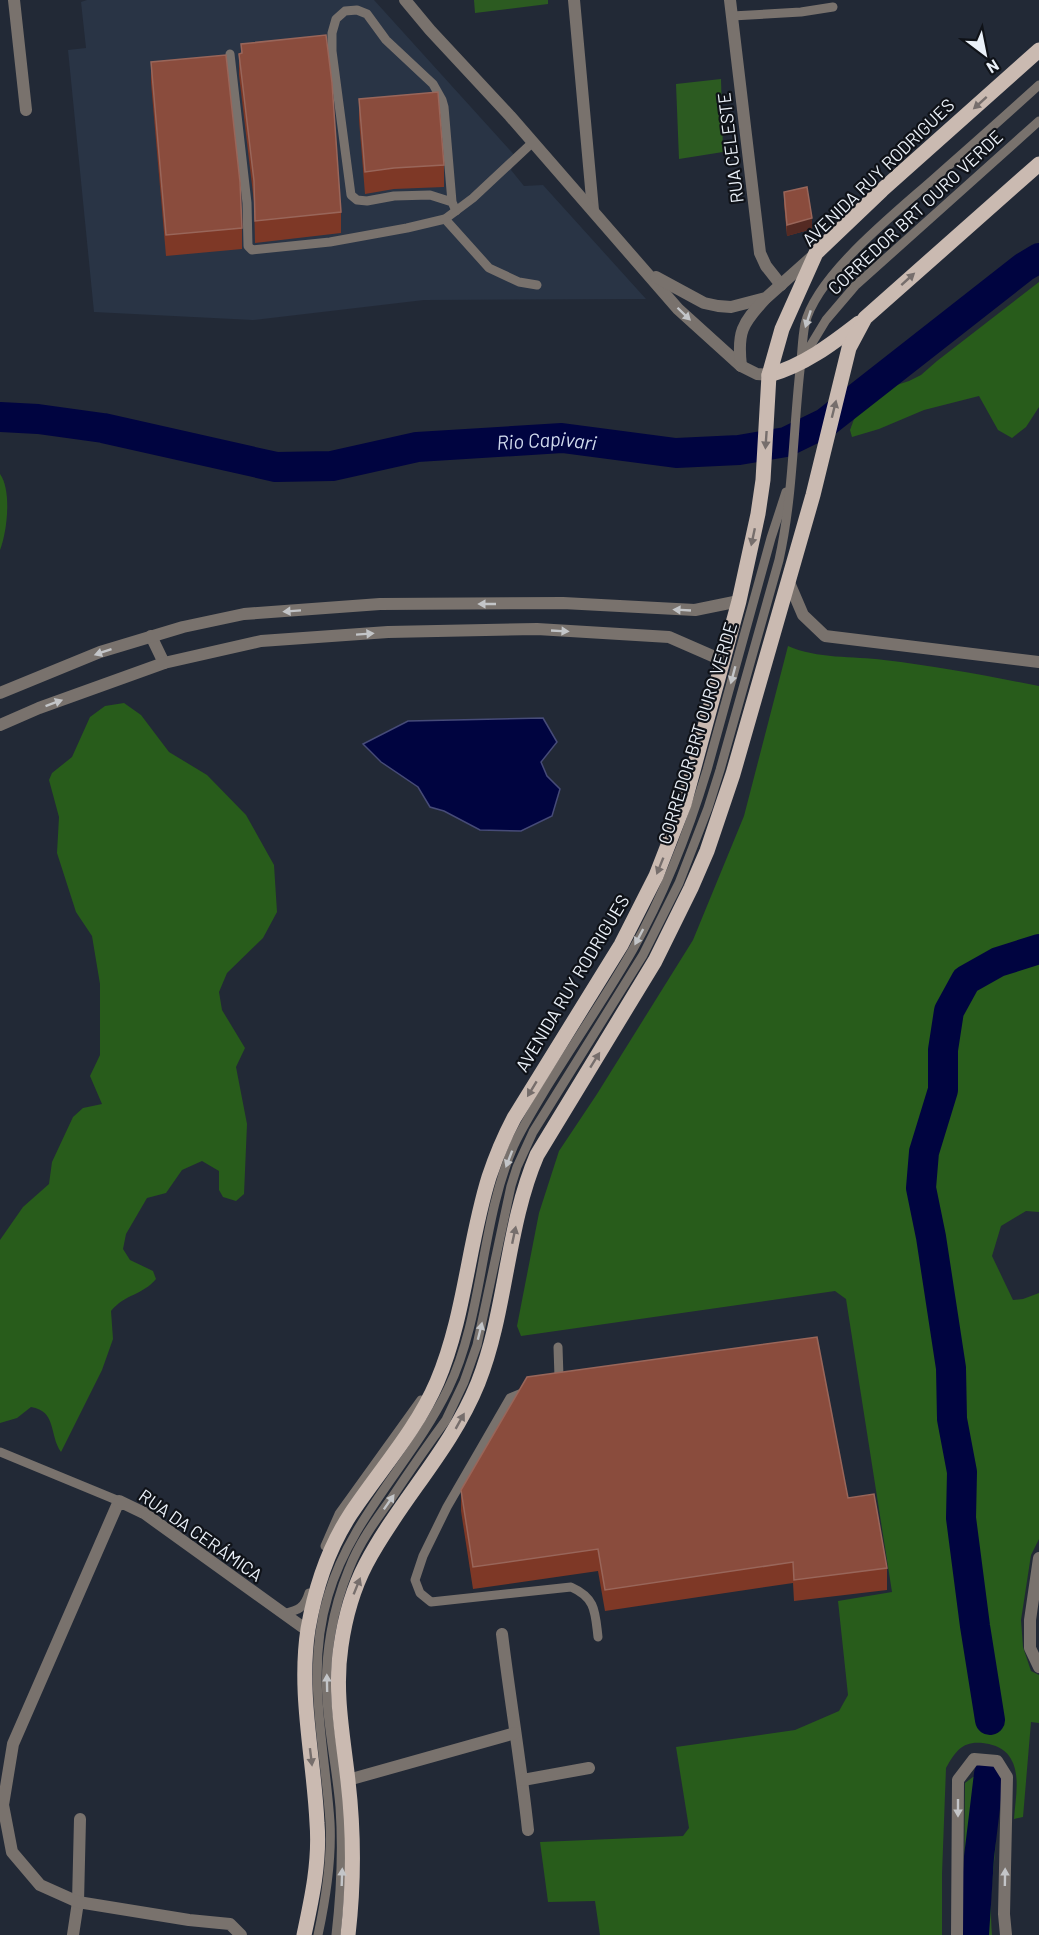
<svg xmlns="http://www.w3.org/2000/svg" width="1039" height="1935" viewBox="0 0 1039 1935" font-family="Barlow,sans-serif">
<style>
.built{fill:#293445}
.green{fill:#2c5b21}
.forest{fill:#285c1b}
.water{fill:#000440;stroke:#464b78;stroke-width:1.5}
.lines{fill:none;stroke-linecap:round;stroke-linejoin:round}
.river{stroke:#000440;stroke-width:30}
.service{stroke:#79726d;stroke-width:9}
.minor{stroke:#79726d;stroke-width:12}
.tertiary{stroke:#79726d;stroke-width:12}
.primary{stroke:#cabab1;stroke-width:15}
.wall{fill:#7e3826}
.shaded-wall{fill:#542a23}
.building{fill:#8a4c3d;stroke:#99665a;stroke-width:1.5}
.oneway{fill:#766e6c}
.oneway2{fill:#c3c5c8}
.labels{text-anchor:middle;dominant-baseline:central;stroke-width:4.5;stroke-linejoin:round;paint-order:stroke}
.street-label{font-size:18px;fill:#ebf1f9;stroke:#0f1218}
.water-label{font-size:20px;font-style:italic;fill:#cfd9ec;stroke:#0f1218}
</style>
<rect width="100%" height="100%" fill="#222936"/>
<polygon class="built" points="87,0 374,0 517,158 511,170 524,186 543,185 646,299 424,300 253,320 94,312 68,50 86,48 81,2"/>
<g class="green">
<polygon points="474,0 548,0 548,4 475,13"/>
<polygon points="721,79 723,152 679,159 676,84"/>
<path d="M 980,1775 L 992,1779 C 1003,1807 992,1869 991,1902 C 991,1913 991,1924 992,1935 L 966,1935 L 964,1899 L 965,1783 L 973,1777 Z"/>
</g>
<g class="forest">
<polygon points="1039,282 1039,407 1026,427 1012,438 998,430 979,396 924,410 879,429 852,437 850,430 860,403 872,393 909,381 921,375 937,361"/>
<path d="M 0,474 C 12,491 7,532 0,550 Z"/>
<path d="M 788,646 C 817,659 853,656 884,660 C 936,666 988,676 1039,686 L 1039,1212 L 1026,1211 L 1001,1226 L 992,1256 L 1013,1300 L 1023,1299 L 1039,1293 L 1039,1539 L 1031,1555 L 1021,1620 L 1023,1647 L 1031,1671 L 1039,1675 L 1039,1723 L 1031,1722 L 1023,1817 L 1014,1819 C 1015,1801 1021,1776 1011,1759 C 1007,1751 998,1746 989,1744 C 965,1739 957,1748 946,1768 L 942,1874 L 942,1935 L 600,1935 L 595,1901 L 548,1902 L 540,1842 L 683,1836 L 689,1828 L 676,1747 L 795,1730 L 839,1711 L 848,1695 L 838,1601 L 892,1592 L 846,1299 L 835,1291 L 521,1336 L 517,1326 L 539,1213 L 559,1151 L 597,1094 L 693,940 L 744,816 Z"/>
<path d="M 124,703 L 141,715 L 169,752 L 207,775 L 246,815 L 274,865 L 277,912 L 263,938 L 227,973 L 219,992 L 222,1010 L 245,1048 L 236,1067 L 247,1124 L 244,1194 L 236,1201 L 223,1197 L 219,1190 L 219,1171 L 202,1161 L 182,1170 L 166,1193 L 147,1198 L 126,1234 L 123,1249 L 130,1260 L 153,1271 L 156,1279 C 143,1295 125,1294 111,1311 L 113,1339 L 102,1370 L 61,1452 C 49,1435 57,1411 31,1407 L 17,1418 L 0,1423 L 0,1240 L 23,1207 L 49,1184 L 52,1162 L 73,1117 L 83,1108 L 102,1104 L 90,1076 L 100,1055 L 100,984 L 92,936 L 76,912 L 57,853 L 59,817 L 49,780 L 52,773 L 72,757 L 90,717 L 105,706 Z"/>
</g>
<polygon class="water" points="543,718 557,742 541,762 547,776 560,789 552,816 521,831 480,830 444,811 430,807 418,787 381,762 363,744 408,721"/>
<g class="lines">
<g class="river">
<path id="s1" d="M 0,417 L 38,419 L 103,428 L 276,467 L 332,466 L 417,447 L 562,438 L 676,453 L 739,450 L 786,442 L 825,423 L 1024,267 L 1039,258"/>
<polyline points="990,1720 975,1626 961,1518 962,1472 952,1419 951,1368 931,1237 921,1188 924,1152 943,1090 943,1050 949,1011 966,980 998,962 1039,949"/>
<polyline points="974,1935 979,1857 989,1774"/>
</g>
<g class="service">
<polyline points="732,16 801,12 833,7"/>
<polyline points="230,54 247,203 248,246 252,250 330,242 407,228 445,219 473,198 533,142"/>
<polyline points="452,202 444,107 442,100 433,84 386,40 367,14 357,10 345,11 336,19 332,33 332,51 351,195 357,200 367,201 394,196 430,195 452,202 456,211"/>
<polyline points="445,219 489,268 519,282 537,285"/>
<polyline points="803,358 826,320 855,286 1039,121"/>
<polyline points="553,1380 559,1377 558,1347"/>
<path d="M 527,1391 L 510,1398 L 447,1507 L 423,1556 L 415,1580 L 420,1593 L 431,1602 L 571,1587 C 596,1598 595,1612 598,1637"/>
<polyline points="0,1452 119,1501"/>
<polyline points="325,1546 339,1514 421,1400"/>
<path d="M 283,1614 C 298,1610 304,1609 309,1593"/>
<path d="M 318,1935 C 326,1898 332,1860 330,1822 C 325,1746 305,1671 328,1596 C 351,1517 413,1461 448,1389 C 484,1315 480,1222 514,1145 C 524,1124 536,1105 548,1085 C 576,1040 606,996 632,951 C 665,893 688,833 707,770 L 771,538 L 786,492"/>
<path d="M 336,1935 C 341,1892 343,1851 340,1807 C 337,1771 329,1735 327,1699 C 324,1656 333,1608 349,1569 C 359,1543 375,1521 391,1499 C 409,1472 427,1446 446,1420 L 464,1382 L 477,1345 L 511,1186 L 517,1167 L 533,1132 L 643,955 L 679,883 L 708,808 L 720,770 L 779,560 C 793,497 793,433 800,370 C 802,355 802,339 805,324 C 817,274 898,211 937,176 C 971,146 1005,116 1039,85"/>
</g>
<g class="minor">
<polyline points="14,0 26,110"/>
<polyline points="574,0 593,210"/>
<polyline points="730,0 760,253 766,266 781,285"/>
<polyline points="788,580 803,615 825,636 1039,662"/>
<polyline points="151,636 164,663"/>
<polyline points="0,693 100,652 183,627 244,614 380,604 563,603 695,610 739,601"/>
<polyline points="0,725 39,708 164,663 261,641 388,632 537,629 669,637 724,661"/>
<polyline points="1039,1558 1030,1620 1030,1648 1039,1667"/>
<path d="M 502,1634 C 510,1699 521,1764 528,1830"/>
<polyline points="348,1780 515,1733"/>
<polyline points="523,1780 589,1768"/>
<polyline points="73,1935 78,1902 80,1819"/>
<polyline points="241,1935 230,1924 189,1920 78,1902 40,1885 12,1852 3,1805 13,1744 119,1501 144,1513 308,1631"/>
<polyline points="957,1935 958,1780 974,1759 997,1761 1007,1777 1004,1914 1006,1935"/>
</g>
<g class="tertiary">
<polyline points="405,0 430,30 510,116 678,309 741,366 757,374 769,375"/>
<polyline points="656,277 704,303 718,306 731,307 766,298 813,256"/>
<path d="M 741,366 C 737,332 742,324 765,299"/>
</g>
<g class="primary">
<path d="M 769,375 C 803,366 832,344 859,323"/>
<path d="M 304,1935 C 312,1898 320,1861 317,1823 C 314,1758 298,1694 308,1629 C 315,1589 328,1549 350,1515 C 379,1471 416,1431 437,1382 C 465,1316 468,1244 489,1177 C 496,1156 504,1137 514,1118 L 621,945 L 656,876 L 684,804 L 739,601 L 758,514 L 763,480 L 769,375 L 782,329 L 816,253 L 882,190 L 1039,50"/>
<path d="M 348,1935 C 354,1883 354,1833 348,1781 C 343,1736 334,1692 341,1646 C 345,1618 353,1589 366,1564 C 399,1501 451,1450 478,1383 C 507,1310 506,1227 537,1155 L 655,961 L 691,888 L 707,851 L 733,774 L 813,495 L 849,348 L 865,318 L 1039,164"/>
</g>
</g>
<g class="wall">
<polygon points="241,44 341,212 341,233 255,243 254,202 239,75 239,54 241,53"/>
<polygon points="151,62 242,228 242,249 166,256 151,83"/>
<polygon points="359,99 444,165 444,187 394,189 365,194 359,120"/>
<polygon points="784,192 812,229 787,236 784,203"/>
<polygon points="461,1490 848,1498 887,1568 887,1590 794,1601 793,1583 605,1611 598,1571 473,1589 461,1511"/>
</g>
<polygon class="shaded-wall" points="812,218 812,229 787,236 787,225"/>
<g class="building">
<polygon points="326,35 332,83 341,212 255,221 254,181 239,54 242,53 241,44"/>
<polygon points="226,55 240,182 242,228 166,235 151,62"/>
<polygon points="438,92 444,165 394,168 365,172 359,99"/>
<polygon points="807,187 812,218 787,225 784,192"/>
<polygon points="817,1337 848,1498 874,1494 887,1568 794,1580 793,1562 605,1590 598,1549 473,1567 461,1490 527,1377"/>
</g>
<defs><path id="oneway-solid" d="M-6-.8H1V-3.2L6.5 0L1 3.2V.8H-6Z" transform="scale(1.5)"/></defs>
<g class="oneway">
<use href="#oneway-solid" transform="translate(980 103) rotate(138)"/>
<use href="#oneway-solid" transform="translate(908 279) rotate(-42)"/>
<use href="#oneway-solid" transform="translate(834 409) rotate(-76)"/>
<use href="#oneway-solid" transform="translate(766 440) rotate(94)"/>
<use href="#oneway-solid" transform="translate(753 537) rotate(102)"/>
<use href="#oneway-solid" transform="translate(660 866) rotate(112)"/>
<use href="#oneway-solid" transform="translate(595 1060) rotate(-58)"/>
<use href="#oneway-solid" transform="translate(532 1089) rotate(121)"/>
<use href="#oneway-solid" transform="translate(514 1235) rotate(-78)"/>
<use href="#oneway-solid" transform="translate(460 1421) rotate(-61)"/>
<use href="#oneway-solid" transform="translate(357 1586) rotate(-68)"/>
<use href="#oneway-solid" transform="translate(311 1757) rotate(83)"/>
</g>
<g class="oneway2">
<use href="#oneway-solid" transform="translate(684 314) rotate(44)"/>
<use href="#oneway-solid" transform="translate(808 319) rotate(108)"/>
<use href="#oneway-solid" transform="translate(487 604) rotate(180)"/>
<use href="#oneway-solid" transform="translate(682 610) rotate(-177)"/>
<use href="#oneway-solid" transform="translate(292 611) rotate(176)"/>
<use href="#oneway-solid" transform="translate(560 631) rotate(3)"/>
<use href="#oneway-solid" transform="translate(365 634) rotate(-4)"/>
<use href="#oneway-solid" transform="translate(103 652) rotate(161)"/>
<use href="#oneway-solid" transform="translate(733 675) rotate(105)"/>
<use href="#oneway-solid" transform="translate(54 703) rotate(-20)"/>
<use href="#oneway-solid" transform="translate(639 937) rotate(118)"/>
<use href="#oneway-solid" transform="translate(509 1159) rotate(111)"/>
<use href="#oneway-solid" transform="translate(480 1331) rotate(-76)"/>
<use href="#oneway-solid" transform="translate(389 1502) rotate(-55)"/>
<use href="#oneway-solid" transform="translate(327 1683) rotate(-91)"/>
<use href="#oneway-solid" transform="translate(958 1808) rotate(90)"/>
<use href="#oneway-solid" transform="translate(342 1877) rotate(-88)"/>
<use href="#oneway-solid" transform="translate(1005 1877) rotate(-89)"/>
</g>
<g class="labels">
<g class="street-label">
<text transform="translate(730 148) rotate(-97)">RUA CELESTE</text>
<text transform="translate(878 172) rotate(-44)">AVENIDA RUY RODRIGUES</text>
<text transform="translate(915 212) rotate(-43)">CORREDOR BRT OURO VERDE</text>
<text transform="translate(697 733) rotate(-73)">CORREDOR BRT OURO VERDE</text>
<text transform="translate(572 983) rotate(-59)">AVENIDA RUY RODRIGUES</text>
<text transform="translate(201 1535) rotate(35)">RUA DA CERÁMICA</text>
</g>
<g class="water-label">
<text stroke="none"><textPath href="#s1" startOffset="554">Rio Capivari</textPath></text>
</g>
</g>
<g transform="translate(985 54) rotate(148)" stroke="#0f1218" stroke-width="4.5" paint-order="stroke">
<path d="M0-4.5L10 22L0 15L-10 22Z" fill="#ebf1f9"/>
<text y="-9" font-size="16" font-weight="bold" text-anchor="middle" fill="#ebf1f9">N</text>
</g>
</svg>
